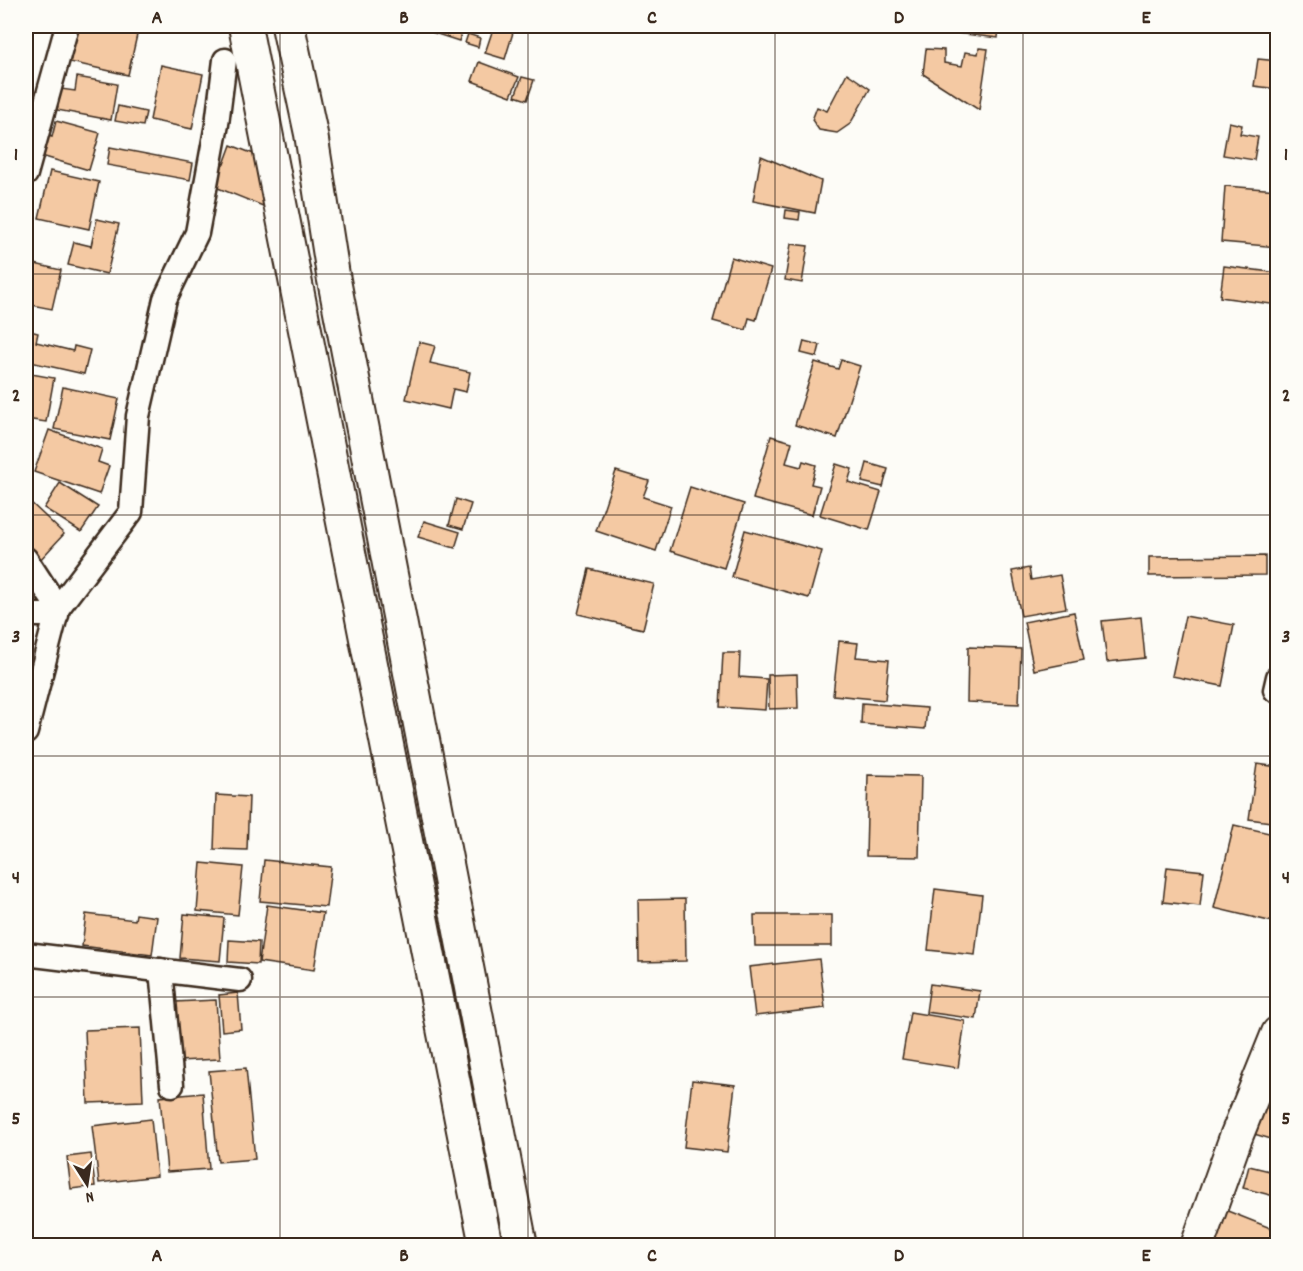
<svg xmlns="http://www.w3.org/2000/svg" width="1303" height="1271" viewBox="0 0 1303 1271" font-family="Dekko,sans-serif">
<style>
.building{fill:#f4c9a3;stroke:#3b2a1e;stroke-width:1.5}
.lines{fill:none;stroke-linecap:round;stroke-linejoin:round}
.street-casing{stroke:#3b2a1e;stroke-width:27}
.secondary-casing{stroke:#3b2a1e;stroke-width:36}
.street{stroke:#fdfcf7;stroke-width:22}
.secondary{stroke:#fdfcf7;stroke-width:32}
.grid{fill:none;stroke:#3b2a1e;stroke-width:1.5;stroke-opacity:0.55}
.neatline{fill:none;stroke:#3b2a1e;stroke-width:2}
.grid-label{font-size:20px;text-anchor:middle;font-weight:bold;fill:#3b2a1e}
</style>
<rect width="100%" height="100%" fill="#fdfcf7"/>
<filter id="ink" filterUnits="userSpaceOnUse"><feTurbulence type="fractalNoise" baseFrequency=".0167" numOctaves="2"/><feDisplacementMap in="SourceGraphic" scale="12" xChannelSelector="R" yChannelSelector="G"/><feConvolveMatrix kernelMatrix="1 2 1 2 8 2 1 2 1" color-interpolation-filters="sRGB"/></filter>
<g filter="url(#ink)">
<g class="building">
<polygon points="78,26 96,26 137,35 128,75 70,62"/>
<polygon points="433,26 464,26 459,41 431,32"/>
<polygon points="484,26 515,26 505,59 485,53 492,32 483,29"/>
<polygon points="939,26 999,26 998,38 939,31"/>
<polygon points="468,34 480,38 478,47 465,43"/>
<polygon points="979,48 988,49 979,110 923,74 926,49 944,50 944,63 962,66 965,52 978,54"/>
<polygon points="1258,59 1278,61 1278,89 1254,86"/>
<polygon points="479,62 519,77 511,96 472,81"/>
<polygon points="161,65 203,74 192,129 150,120"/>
<polygon points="847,73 870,89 850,124 837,133 819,130 812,120 817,107 827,111"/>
<polygon points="77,77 117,84 111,120 57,110 61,89 75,91"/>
<polygon points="522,77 534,80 527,100 515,96"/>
<polygon points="118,106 146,112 143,126 115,121"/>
<polygon points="56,121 100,133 89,170 38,155 44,135 52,137"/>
<polygon points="1229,122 1242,125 1240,134 1258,137 1254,160 1223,155"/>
<polygon points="231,145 269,160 260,184 270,188 263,206 208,184 217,162 224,164"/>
<polygon points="110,147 193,163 190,180 107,165"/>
<polygon points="761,156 821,181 815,213 753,201"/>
<polygon points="50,171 99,182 89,229 39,218"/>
<polygon points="1225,186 1278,190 1278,247 1221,242"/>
<polygon points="786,210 800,212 799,220 785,218"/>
<polygon points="97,219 119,224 107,274 68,265 74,242 91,246"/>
<polygon points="791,244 808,246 802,283 785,280"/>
<polygon points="731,257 771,269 756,320 749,318 746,330 713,321"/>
<polygon points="26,262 61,270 52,309 26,304"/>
<polygon points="1224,266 1278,273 1278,305 1220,297"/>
<polygon points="26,330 38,333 36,342 73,351 74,346 90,350 84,374 26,361"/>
<polygon points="804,341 820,345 817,357 801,353"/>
<polygon points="419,342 435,346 430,363 470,372 466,392 453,389 449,409 406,399"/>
<polygon points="841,360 860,366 837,438 795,425 815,362 838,369"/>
<polygon points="26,373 54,378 46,422 26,419"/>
<polygon points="63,387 119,399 110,440 54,429"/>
<polygon points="49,430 102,449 98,462 109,466 99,494 34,472"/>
<polygon points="771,436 792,442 786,463 801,467 803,461 816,465 811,484 820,486 812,515 753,499"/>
<polygon points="867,463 888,469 883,487 862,482"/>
<polygon points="836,464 852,469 848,482 881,492 869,530 820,515"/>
<polygon points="616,471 649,481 643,497 671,506 656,551 596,531"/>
<polygon points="60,483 98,507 81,532 44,508"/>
<polygon points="690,487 744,504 724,568 670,551"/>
<polygon points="456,499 471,504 463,529 449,525"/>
<polygon points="28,500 64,534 40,560 26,546 26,503"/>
<polygon points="424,521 460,532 455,548 418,537"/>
<polygon points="745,530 822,551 809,598 732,577"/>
<polygon points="1265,556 1265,575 1149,576 1149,557"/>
<polygon points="1029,568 1031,580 1060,575 1066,608 1021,616 1012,571"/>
<polygon points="589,569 654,584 643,629 578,614"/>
<polygon points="1074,612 1084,660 1034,670 1024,622"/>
<polygon points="1185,616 1234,625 1222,686 1172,676"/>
<polygon points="1141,617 1145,658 1107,662 1102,621"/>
<polygon points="839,641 858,643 856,657 889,660 885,700 833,695"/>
<polygon points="968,647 1021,649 1019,704 967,702"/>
<polygon points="723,653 740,653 739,677 767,679 765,710 720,707"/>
<polygon points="797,674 798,708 769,709 768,675"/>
<polygon points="862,703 927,708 925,729 861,724"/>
<polygon points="1257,764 1278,767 1278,823 1249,819"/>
<polygon points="868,775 921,776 919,857 866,856"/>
<polygon points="216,795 249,797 247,850 214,849"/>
<polygon points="1234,825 1278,835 1278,904 1273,922 1214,908"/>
<polygon points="264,860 331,867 326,907 260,901"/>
<polygon points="201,863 243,867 238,915 197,911"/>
<polygon points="1167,867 1204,871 1200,906 1163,902"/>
<polygon points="935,889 982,895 975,955 928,950"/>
<polygon points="685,899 686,961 639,962 638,900"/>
<polygon points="267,905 323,913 314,970 259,962"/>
<polygon points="86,914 135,920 136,914 157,917 152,955 82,946"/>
<polygon points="184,914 224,918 220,961 180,958"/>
<polygon points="754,915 832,915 832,946 755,946"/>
<polygon points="229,940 259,942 258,964 228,962"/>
<polygon points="819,959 825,1008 755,1016 749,967"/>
<polygon points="930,984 980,991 976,1019 926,1012"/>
<polygon points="238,993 241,1029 222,1031 219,995"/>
<polygon points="216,1000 220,1059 178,1061 175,1002"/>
<polygon points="910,1012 965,1021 958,1068 902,1059"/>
<polygon points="140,1028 143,1101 88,1103 85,1030"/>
<polygon points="246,1068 255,1159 218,1162 209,1071"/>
<polygon points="692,1080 735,1085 727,1152 684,1147"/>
<polygon points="1266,1091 1278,1094 1278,1141 1254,1134"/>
<polygon points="203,1093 209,1169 167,1172 160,1097"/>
<polygon points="151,1119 157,1176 99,1183 92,1126"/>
<polygon points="91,1154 95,1186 71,1189 67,1157"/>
<polygon points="1249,1166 1278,1173 1278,1197 1243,1188"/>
<polygon points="1220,1208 1278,1231 1278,1246 1205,1245"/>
</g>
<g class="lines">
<defs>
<g id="street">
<polyline points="26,174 67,26"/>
<polyline points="26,559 58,608"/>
<polyline points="26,615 57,615"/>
<polyline points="1278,677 1275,690 1278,691"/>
<polyline points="26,732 58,608 131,512 138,416 165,299 197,233 217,124 225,60"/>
<polyline points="26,954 240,980"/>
<polyline points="161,970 172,1085"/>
</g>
<g id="secondary">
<polyline points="245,26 486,1246"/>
<polyline points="288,26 311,134 333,275 521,1246"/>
<polyline points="1197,1246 1236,1137 1278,1033"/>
</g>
</defs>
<use href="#street" class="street-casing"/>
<use href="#secondary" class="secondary-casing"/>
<use href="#street" class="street"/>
<use href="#secondary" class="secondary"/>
</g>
</g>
<path class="grid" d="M 280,26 L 280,1246M 528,26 L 528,1246M 775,26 L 775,1246M 1023,26 L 1023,1246M 26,274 L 1278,274M 26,515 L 1278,515M 26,756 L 1278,756M 26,997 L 1278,997"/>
<rect width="1303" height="1271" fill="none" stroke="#fdfcf7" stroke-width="66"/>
<g transform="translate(87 1184) rotate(168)" stroke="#fdfcf7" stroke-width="4.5" paint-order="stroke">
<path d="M0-4.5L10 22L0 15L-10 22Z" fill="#3b2a1e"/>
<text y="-9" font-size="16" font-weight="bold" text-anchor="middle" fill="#3b2a1e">N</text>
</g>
<rect x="33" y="33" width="1237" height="1205" class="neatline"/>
<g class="grid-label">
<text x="157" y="23">A</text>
<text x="404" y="23">B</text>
<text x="652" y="23">C</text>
<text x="899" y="23">D</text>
<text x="1146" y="23">E</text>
<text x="16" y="160">1</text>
<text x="1286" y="160">1</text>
<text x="16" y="401">2</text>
<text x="1286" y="401">2</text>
<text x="16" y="642">3</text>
<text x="1286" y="642">3</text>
<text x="16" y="883">4</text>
<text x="1286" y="883">4</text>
<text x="16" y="1124">5</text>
<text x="1286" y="1124">5</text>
<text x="157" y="1261">A</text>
<text x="404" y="1261">B</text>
<text x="652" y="1261">C</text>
<text x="899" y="1261">D</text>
<text x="1146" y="1261">E</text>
</g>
</svg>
